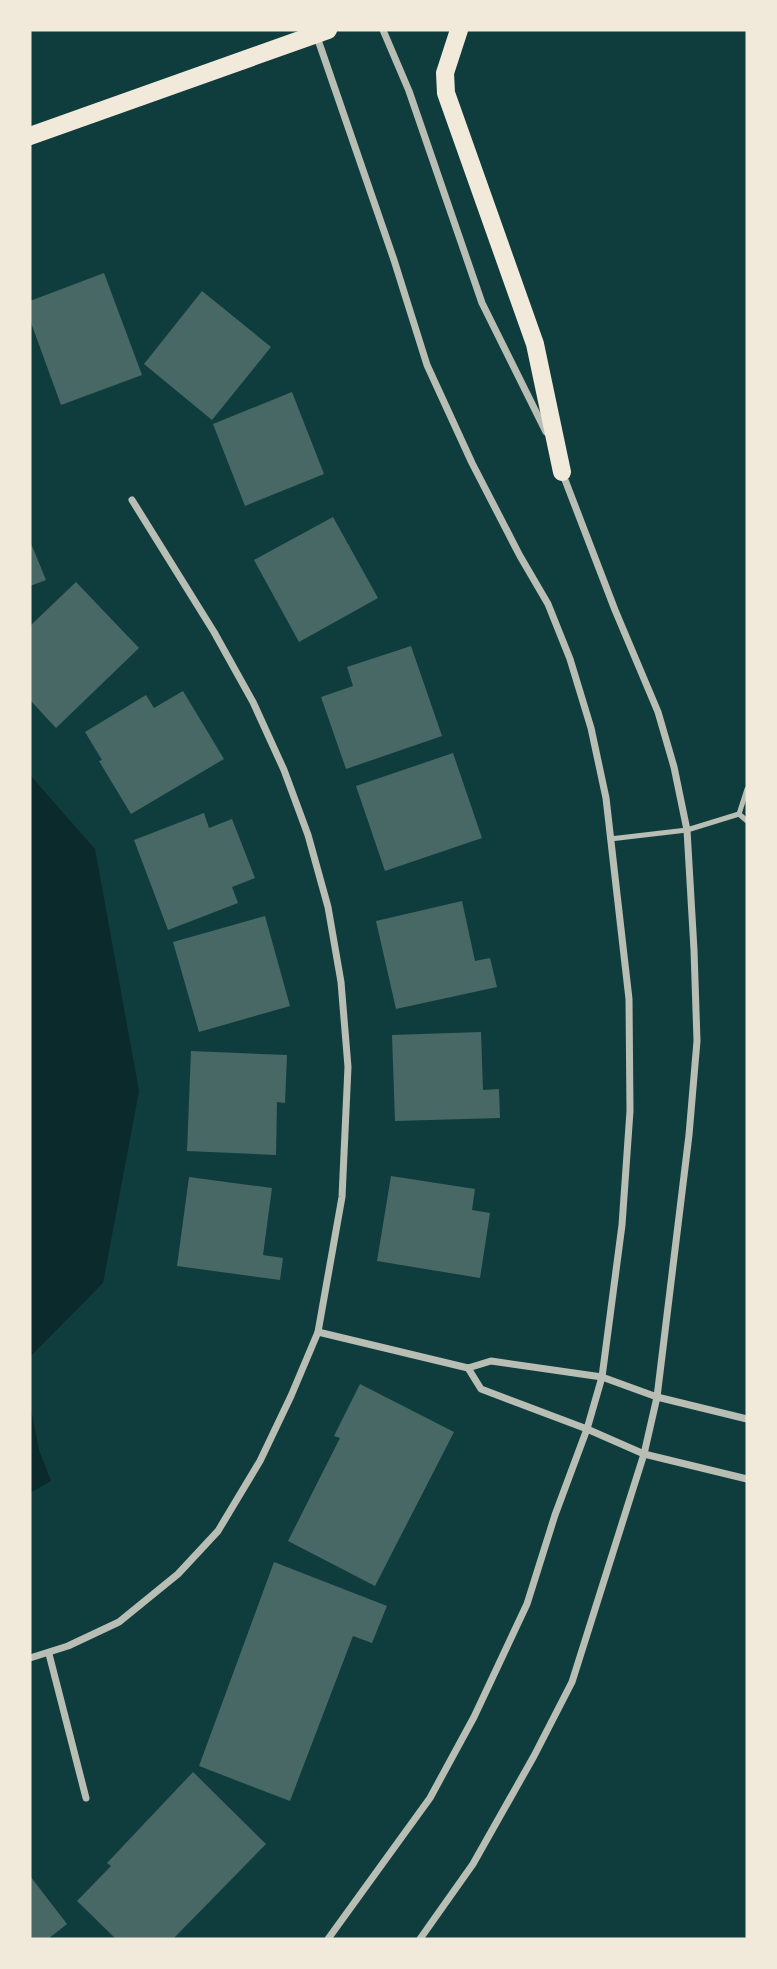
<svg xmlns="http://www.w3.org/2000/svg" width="777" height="1969" viewBox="0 0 777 1969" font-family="'Nunito Sans',sans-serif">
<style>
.water{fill:#0a2a2b}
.building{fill:#486865}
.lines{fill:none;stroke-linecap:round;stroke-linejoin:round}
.service{stroke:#b8beb3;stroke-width:5}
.minor{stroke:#b8beb3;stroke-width:7}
.primary{stroke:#f1e9da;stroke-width:18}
</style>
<rect width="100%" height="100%" fill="#0f3d3e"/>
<g class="water">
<polygon points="30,775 95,849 139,1091 103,1283 30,1357"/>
<polygon points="30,1404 39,1450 51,1481 30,1493"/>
</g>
<g class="building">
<polygon points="104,273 142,375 61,405 30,320 30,301"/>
<polygon points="202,291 271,347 212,420 144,364"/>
<polygon points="292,392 324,474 245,506 213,424"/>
<polygon points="333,517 378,598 299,642 254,560"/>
<polygon points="30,541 46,580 30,586"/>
<polygon points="76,582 139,648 56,728 30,700 30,626"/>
<polygon points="411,646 442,736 346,769 321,697 353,686 347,667"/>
<polygon points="183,691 224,759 131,814 99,761 102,760 85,732 146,695 154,708"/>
<polygon points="453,753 482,838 385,871 356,786"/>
<polygon points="204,813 209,828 232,819 255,878 232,887 238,903 168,930 134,840"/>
<polygon points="462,901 475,961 490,958 497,987 396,1009 376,921"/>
<polygon points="265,916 290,1006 199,1032 173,942"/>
<polygon points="481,1032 483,1090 499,1089 500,1118 395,1121 392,1035"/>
<polygon points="191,1051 287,1055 285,1103 277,1102 276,1155 187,1151"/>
<polygon points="391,1176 475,1189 472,1210 490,1213 480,1278 377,1261"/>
<polygon points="189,1177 272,1188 263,1255 283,1258 280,1280 177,1266"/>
<polygon points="360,1384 454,1432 375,1586 288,1541 340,1438 334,1436"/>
<polygon points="274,1562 387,1606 372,1643 353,1636 290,1801 199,1766"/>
<polygon points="193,1772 266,1844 173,1939 116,1939 77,1901 111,1866 107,1863"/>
<polygon points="30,1876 67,1924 48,1939 30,1939"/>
</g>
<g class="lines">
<g class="service">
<polyline points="739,814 747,789"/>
<polyline points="739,814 747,821"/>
<polyline points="610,839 687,830 739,814"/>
</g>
<g class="minor">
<polyline points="383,30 409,91 482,303 546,432"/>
<polyline points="316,34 394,260 427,365 472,463 520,556 548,604 570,659 591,728 606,798 629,999 630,1111 622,1225 602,1377 587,1429 555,1515 527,1604 474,1717 430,1798 328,1939"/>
<polyline points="318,1332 468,1368 491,1361 602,1377 657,1397 747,1419"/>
<polyline points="468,1368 481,1389 587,1429 644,1454 747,1479"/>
<polyline points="49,1654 86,1798"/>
<polyline points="30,1658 68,1646 119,1622 178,1574 218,1531 260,1461 291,1396 318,1332 342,1197 348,1067 341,982 328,907 308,835 284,770 253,702 214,632 132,500"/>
<polyline points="420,1939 473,1864 534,1756 572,1682 644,1454 657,1397 689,1135 697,1041 694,950 687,830 674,767 658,712 615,610 562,472"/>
</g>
<g class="primary">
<polyline points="459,30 445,73 446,93 535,344 562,472"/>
<polyline points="30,136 328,30"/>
</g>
</g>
<rect width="777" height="1969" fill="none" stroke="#f1e9da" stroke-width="63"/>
</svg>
